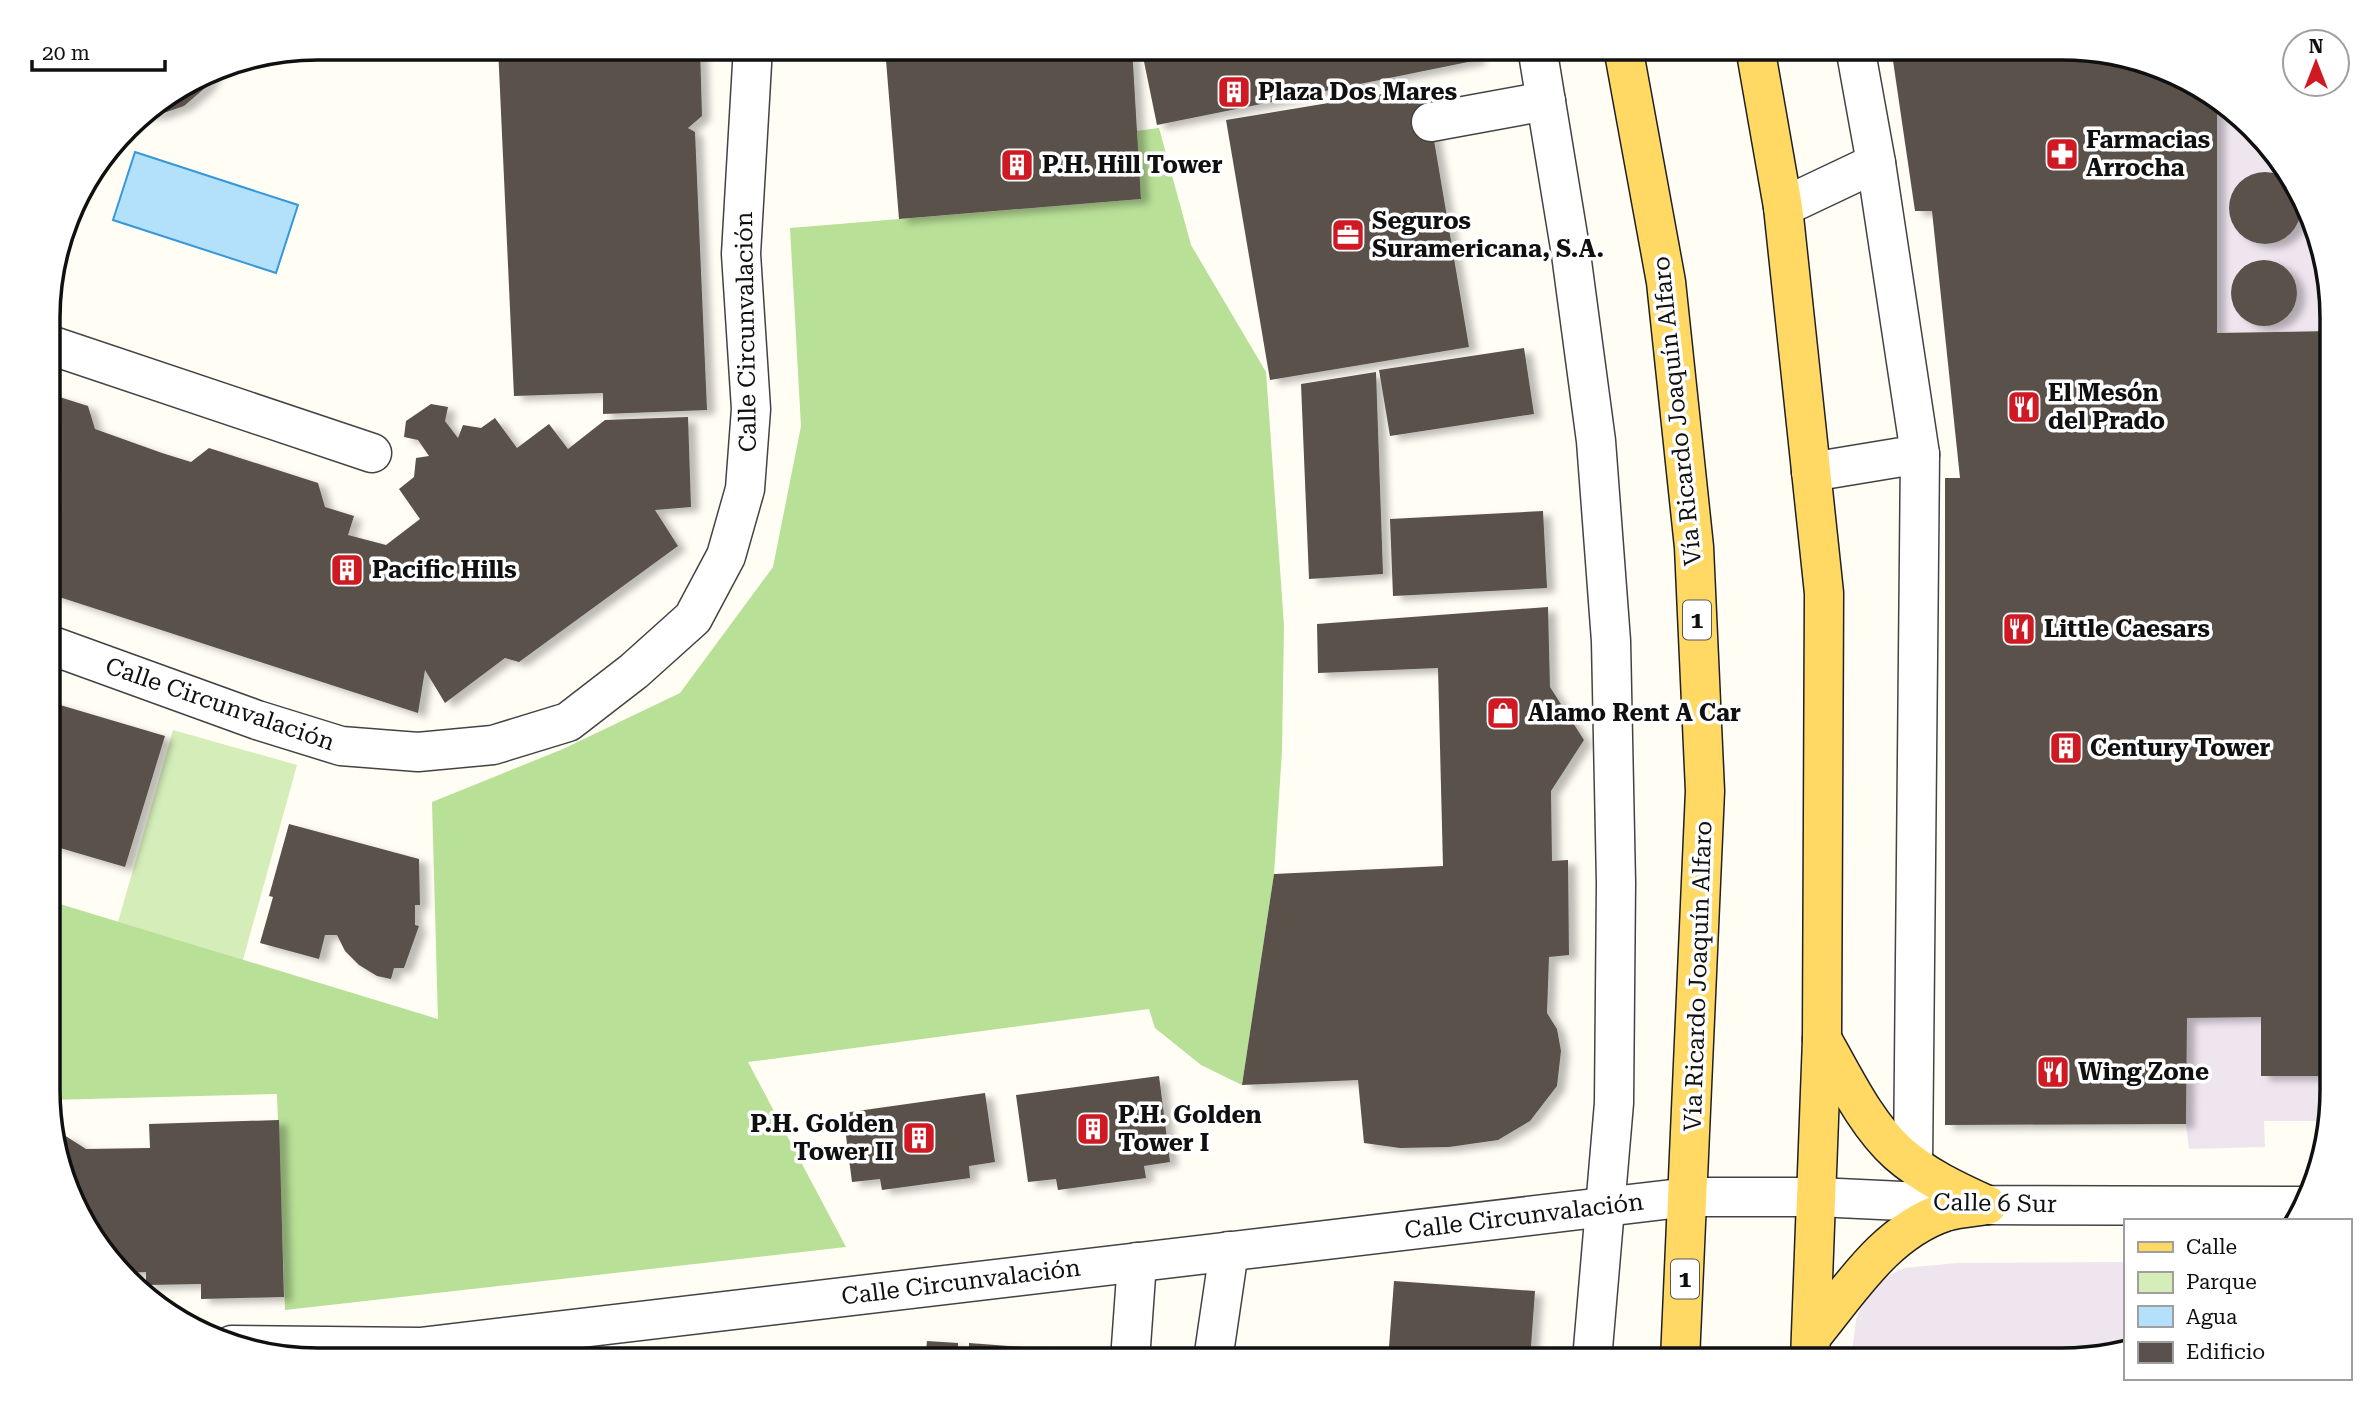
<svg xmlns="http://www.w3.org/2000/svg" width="2379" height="1408" viewBox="0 0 2379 1408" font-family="'Roboto Serif',serif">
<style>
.industrial{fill:#eee5ef}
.green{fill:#d5eeb9}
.forest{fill:#b8e097}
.water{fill:#b3e1fb;stroke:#3498d9;stroke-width:2}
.building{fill:#5a514c;filter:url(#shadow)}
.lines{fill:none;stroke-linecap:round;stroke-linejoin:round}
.minor-casing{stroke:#434343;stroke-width:41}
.major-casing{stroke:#212121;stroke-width:41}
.minor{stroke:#fff;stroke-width:38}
.major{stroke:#ffd964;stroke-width:38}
.labels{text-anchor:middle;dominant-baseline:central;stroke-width:7;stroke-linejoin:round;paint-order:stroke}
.shield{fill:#fff;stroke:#585858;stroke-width:2}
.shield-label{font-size:23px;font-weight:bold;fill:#101010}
.poi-label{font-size:24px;font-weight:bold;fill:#101010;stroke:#fff;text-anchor:start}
.street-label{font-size:24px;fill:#101010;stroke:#fff}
.rim{fill:none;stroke:#101010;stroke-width:3.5}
</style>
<defs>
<filter id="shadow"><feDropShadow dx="8" dy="4.5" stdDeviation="3.5" flood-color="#0004"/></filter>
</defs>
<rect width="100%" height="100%" fill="#fffdf4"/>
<g class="industrial">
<polygon points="2217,99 2252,126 2295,182 2331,299 2331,1108 2327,1121 2264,1121 2265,1147 2189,1149 2186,1124 2187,1018 2217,477"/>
<polygon points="2125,1262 2125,1346 2079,1360 1851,1360 1856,1320 1869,1285 1904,1268 1957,1263"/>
</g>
<polygon class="green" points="173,730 297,765 243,960 118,922"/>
<polygon class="forest" points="1159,128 1191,245 1266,372 1284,625 1282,751 1274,874 1242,1085 1201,1065 1155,1028 1149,1009 748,1062 846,1247 285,1310 277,1094 50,1100 50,901 438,1019 432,802 563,749 680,693 773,567 801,426 790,228 1141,199 1136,131"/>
<polygon class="water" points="135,152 298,205 276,273 113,220"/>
<g class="building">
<polygon points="498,47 700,47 702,116 688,128 695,132 707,410 603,414 603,393 514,396"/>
<polygon points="1132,47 1141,199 899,219 885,48"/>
<polygon points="1141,47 1475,47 1478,60 1157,125"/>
<polygon points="1891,47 2062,47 2132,57 2197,84 2217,99 2217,333 2331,331 2331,1076 2261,1076 2261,1017 2187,1018 2186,1124 1945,1125 1945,478 1960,478 1932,211 1915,211"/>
<polygon points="218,67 205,88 184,106 158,115 138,116"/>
<polygon points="1425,87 1469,347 1270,380 1226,120"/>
<circle cx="2265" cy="208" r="36"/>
<circle cx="2264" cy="293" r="33"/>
<polygon points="1524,348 1534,414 1390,436 1379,370"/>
<polygon points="1376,372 1383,574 1309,579 1301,384"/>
<polygon points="50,394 88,406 95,429 162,453 191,462 209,448 318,483 325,507 354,516 348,535 386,545 420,519 399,489 414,477 416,458 429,456 418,440 404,437 406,421 431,404 448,407 445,421 458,438 463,425 481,428 495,418 517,448 549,424 568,449 605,420 688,417 691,507 655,510 678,546 519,662 505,658 445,703 425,670 418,713 50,594"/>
<polygon points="1543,511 1547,588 1393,596 1390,519"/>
<polygon points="1548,607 1550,687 1584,740 1551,791 1552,861 1568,860 1569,955 1549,957 1547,1013 1557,1029 1561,1051 1557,1086 1530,1121 1498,1140 1449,1147 1400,1148 1364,1143 1358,1080 1242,1085 1274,874 1443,866 1438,668 1318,673 1317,624"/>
<polygon points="50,702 165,736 125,867 50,845"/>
<polygon points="289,824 419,859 420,905 415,905 415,925 419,926 404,968 394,968 391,979 377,976 359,965 345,951 337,935 325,935 319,959 260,943 273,897 269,896"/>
<polygon points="1159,1076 1170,1162 1144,1166 1146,1178 1058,1190 1056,1179 1028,1182 1016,1095"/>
<polygon points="985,1093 995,1162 969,1166 970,1178 882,1190 880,1179 852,1182 843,1113"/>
<polygon points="279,1120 284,1297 201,1299 201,1284 146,1285 146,1272 128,1273 93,1240 57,1146 64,1135 86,1149 150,1148 149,1124"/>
<polygon points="1394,1281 1535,1291 1530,1360 1388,1360"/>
<polygon points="927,1341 958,1343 958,1348 969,1349 969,1343 1023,1347 1023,1352 1035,1353 1035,1348 1066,1349 1066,1361 925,1361"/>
</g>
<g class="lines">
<defs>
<g id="minor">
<polyline points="1537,47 1571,254 1596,441 1611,641 1616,883 1614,1103 1592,1360"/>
<polyline points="1431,122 1546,101"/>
<polyline points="1783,207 1876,163 1855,47"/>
<polyline points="50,345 372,453"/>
<polyline points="1811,472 1920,454 1876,163"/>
<polyline points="50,645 257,720 341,746 418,752 493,745 568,722 634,671 693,618 726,556 745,489 751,409 741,254 753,47"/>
<polyline points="1913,1164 1920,454"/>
<polyline points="232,1345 420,1347 1689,1197 1817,1197 1987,1205 2301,1206"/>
<polyline points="1130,1360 1137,1262"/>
<polyline points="1213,1360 1229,1251"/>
</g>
<g id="major">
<polyline points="1623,47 1666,282 1694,547 1705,791 1680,1360"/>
<polyline points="1755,47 1783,207 1824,593 1822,1039 1810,1360"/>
<path d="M 1822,1039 C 1844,1077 1865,1123 1898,1153 C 1924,1176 1956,1191 1987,1205"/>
<path d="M 1812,1336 C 1850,1290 1885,1232 1945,1212 C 1958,1208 1974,1207 1987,1205"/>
</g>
</defs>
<use href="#minor" class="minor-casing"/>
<use href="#major" class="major-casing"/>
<use href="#minor" class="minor"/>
<use href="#major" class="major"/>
</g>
<defs>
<symbol id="building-square" viewBox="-11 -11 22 22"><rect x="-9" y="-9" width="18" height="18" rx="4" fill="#cf1a24" stroke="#fff"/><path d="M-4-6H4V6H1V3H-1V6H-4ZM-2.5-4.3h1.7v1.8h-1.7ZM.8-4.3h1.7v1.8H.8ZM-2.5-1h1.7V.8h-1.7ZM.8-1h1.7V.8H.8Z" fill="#fff"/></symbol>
<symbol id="pharmacy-square" viewBox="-11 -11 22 22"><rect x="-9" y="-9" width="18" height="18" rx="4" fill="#cf1a24" stroke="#fff"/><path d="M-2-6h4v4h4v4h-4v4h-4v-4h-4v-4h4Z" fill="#fff"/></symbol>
<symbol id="office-square" viewBox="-11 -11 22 22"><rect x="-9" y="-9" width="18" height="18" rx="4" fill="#cf1a24" stroke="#fff"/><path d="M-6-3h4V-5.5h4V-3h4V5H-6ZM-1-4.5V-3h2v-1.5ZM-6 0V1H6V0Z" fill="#fff"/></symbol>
<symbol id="restaurant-square" viewBox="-11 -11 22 22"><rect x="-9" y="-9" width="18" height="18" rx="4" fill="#cf1a24" stroke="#fff"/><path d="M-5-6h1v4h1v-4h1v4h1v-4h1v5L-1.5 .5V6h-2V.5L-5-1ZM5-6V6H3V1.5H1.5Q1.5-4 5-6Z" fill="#fff"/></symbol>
<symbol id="shop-square" viewBox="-11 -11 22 22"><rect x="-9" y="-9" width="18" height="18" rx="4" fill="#cf1a24" stroke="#fff"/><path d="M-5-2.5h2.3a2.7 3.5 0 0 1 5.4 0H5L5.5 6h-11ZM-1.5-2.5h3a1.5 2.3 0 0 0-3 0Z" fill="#fff"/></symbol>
</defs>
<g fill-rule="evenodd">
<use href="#building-square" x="1215" y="73" width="38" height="38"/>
<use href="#pharmacy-square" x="2043" y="135" width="38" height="38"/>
<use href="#building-square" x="998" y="146" width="38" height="38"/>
<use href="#office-square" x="1329" y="216" width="38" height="38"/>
<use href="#restaurant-square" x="2005" y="388" width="38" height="38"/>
<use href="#building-square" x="328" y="551" width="38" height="38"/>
<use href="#restaurant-square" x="2000" y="610" width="38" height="38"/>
<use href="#shop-square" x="1484" y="694" width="38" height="38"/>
<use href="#building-square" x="2047" y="729" width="38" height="38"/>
<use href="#restaurant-square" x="2034" y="1053" width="38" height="38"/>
<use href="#building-square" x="1074" y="1110" width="38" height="38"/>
<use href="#building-square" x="900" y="1119" width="38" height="38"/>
</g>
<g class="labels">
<g class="shield">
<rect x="1683" y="600.5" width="28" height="39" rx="5"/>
<rect x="1671" y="1259.5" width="28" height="39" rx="5"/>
</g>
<g class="shield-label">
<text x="1697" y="620">1</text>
<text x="1685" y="1279">1</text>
</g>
<g class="poi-label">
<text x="1258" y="92">Plaza Dos Mares</text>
<text x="2086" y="140">Farmacias<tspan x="2086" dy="28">Arrocha</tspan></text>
<text x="1042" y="165">P.H. Hill Tower</text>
<text x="1372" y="221">Seguros<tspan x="1372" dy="28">Suramericana, S.A.</tspan></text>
<text x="2048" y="393">El Mesón<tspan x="2048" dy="28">del Prado</tspan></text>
<text x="372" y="570">Pacific Hills</text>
<text x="2044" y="629">Little Caesars</text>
<text x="1528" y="713">Alamo Rent A Car</text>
<text x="2090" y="748">Century Tower</text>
<text x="2078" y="1072">Wing Zone</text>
<text x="1118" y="1115">P.H. Golden<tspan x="1118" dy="28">Tower I</tspan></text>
<text x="894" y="1124" text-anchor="end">P.H. Golden<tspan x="894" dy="28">Tower II</tspan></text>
</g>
<g class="street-label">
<text transform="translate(746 332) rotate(-91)">Calle Circunvalación</text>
<text transform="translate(1677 411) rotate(-96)">Vía Ricardo Joaquín Alfaro</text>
<text transform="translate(220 704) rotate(19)">Calle Circunvalación</text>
<text transform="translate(1698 976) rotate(-88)">Vía Ricardo Joaquín Alfaro</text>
<text transform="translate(1995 1203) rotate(1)">Calle 6 Sur</text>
<text transform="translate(1524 1216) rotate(-7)">Calle Circunvalación</text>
<text transform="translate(961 1282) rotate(-7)">Calle Circunvalación</text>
</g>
</g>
<path d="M0 0H2379V1408H0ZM318 60H2062A258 258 0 0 1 2320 318V1090A258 258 0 0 1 2062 1348H318A258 258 0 0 1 60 1090V318A258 258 0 0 1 318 60Z" fill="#fff" fill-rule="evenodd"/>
<path class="rim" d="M318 60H2062A258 258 0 0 1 2320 318V1090A258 258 0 0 1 2062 1348H318A258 258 0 0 1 60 1090V318A258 258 0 0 1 318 60Z"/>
<rect x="2124" y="1219" width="228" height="161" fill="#ffffff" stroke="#9f9f9f" stroke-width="2"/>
<rect x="2138" y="1242" width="35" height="10" fill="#ffd964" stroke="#9f9f9f" stroke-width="2"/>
<text x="2186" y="1254" font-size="21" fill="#101010">Calle</text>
<rect x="2138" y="1272" width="35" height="21" fill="#d5eeb9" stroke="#9f9f9f" stroke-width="2"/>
<text x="2186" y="1289" font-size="21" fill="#101010">Parque</text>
<rect x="2138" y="1306" width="35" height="21" fill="#b3e1fb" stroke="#9f9f9f" stroke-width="2"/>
<text x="2186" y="1324" font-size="21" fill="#101010">Agua</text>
<rect x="2138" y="1342" width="35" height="21" fill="#5a514c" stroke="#9f9f9f" stroke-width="2"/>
<text x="2186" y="1359" font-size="21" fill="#101010">Edificio</text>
<g transform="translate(2316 63)"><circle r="33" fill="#ffffff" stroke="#9f9f9f" stroke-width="2"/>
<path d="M0-5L12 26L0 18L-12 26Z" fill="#cf1a24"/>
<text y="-10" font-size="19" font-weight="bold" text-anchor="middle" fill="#101010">N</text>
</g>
<path d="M32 60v10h133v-10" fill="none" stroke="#101010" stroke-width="3.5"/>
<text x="42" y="60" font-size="21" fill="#101010" stroke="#ffffff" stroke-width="5" paint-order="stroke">20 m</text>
</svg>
